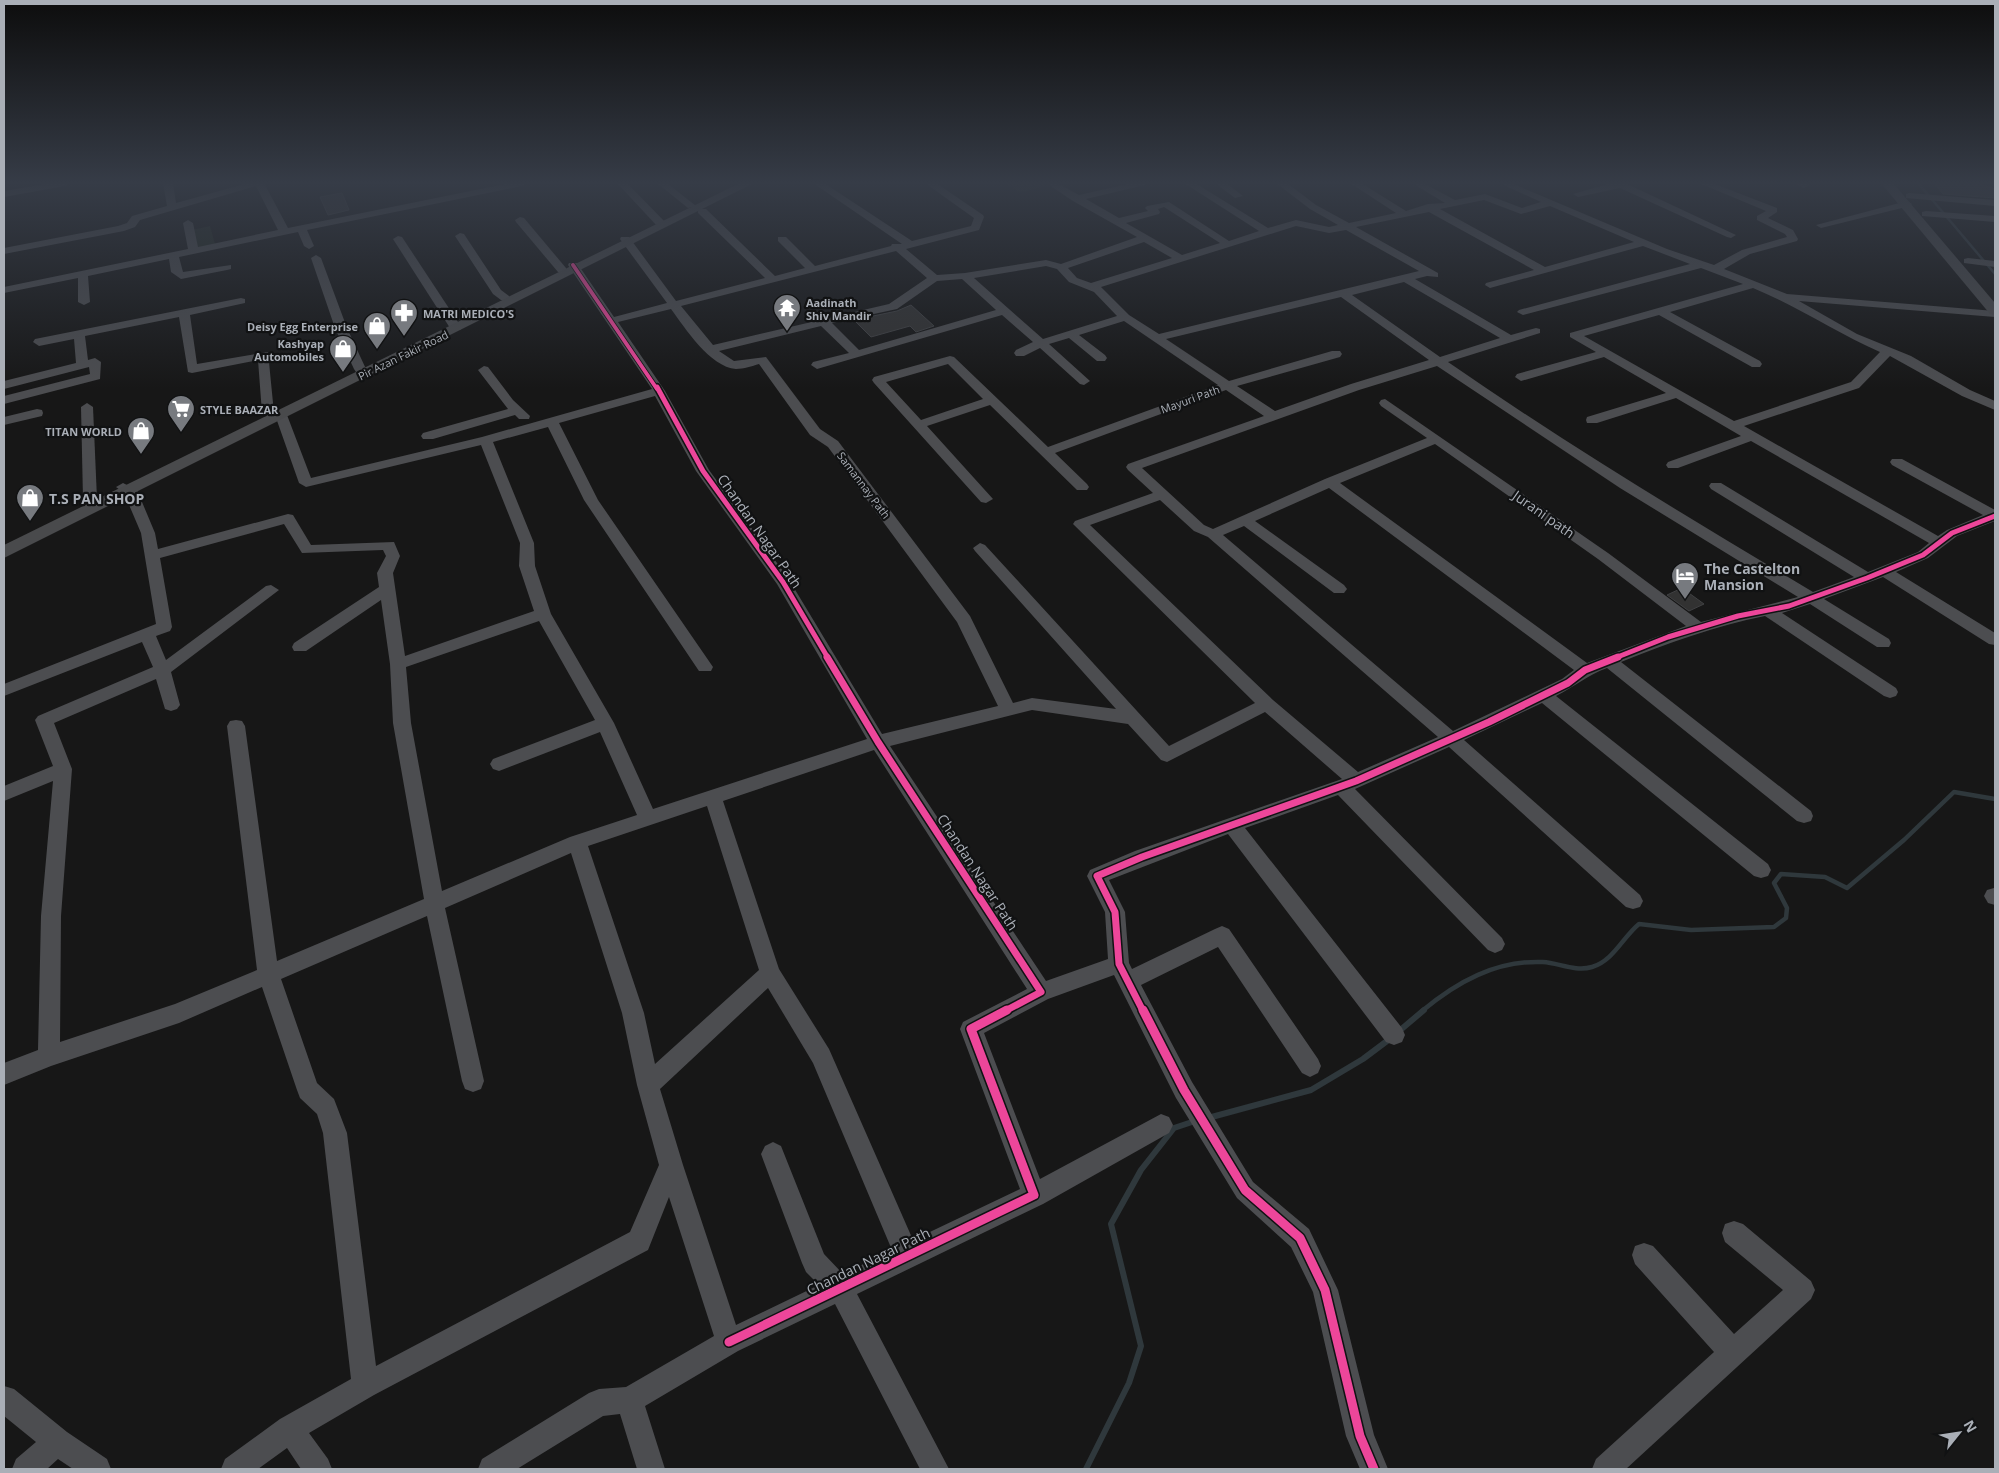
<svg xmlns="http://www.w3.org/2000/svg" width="1999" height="1473" viewBox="0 0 1999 1473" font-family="'Open Sans',sans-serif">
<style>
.green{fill:#212821}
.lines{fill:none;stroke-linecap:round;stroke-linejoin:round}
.stream-far2{stroke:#2f383c;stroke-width:2.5}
.stream-far1{stroke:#2f383c;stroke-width:4.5}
.stream{stroke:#2f383c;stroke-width:6}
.building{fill:#323232;stroke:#404143}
.minor{fill:#4c4d50;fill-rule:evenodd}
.major{fill:#494a4c;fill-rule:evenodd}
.cycleway-far3-casing{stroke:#111213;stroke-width:5.5}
.cycleway-far2-casing{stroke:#111213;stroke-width:8}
.cycleway-far1-casing{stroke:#111213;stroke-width:10}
.cycleway-casing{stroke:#111213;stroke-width:12}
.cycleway-far3{stroke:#ed469a;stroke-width:4}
.cycleway-far2{stroke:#ed469a;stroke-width:5}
.cycleway-far1{stroke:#ed469a;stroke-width:7}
.cycleway{stroke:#ed469a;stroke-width:9}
.labels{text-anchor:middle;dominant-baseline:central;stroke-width:4.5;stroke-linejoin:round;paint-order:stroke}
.far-poi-label{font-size:11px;font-weight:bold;fill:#aaafb7;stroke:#111213;text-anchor:start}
.far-street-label{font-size:11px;fill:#aaafb7;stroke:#111213}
.poi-label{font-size:14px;font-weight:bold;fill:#aaafb7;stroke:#111213;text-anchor:start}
.street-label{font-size:14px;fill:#aaafb7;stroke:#111213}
</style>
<rect width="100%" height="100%" fill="#171717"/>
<g class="green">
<polygon points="1006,183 1041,183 1046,186 1020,193"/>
<polygon points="210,226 215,244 196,248 192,230"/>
</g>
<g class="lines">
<polyline class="stream-far2" points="1918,183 1995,274"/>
<path class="stream-far1" d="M 1422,1011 C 1457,982 1496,960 1543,962 C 1559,963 1575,972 1592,967 C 1613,961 1623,937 1639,924 L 1691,930 L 1774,927 L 1786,918 L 1787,908 L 1774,883 L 1781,874 L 1825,877 L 1847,888 L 1904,840 L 1954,792 L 1995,799"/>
<g class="stream">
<polyline points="1398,1032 1424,1010"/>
<polyline points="1208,1118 1311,1090 1363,1059 1391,1038"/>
<polyline points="1086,1469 1129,1383 1141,1346 1111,1224 1141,1170 1174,1128 1195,1121"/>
</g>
</g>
<g class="building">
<polygon points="1934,183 1977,183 1995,189 1995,198 1943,194"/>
<polygon points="342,193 349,210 328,215 320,197"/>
<polygon points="911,305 934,326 916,332 910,326 871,337 854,320 897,311"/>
<polygon points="1682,588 1704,604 1689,611 1667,595"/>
</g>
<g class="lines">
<g class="minor">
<polygon points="51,183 70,183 65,186 4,197 4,191"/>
<polygon points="163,183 173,183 176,203 248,183 264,183 288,228 510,183 527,183 522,186 307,230 314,246 309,249 304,246 298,232 179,257 183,272 231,265 231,269 227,270 181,279 171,272 169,259 88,276 90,302 84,305 78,302 78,278 4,293 4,287 188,249 183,223 188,220 193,223 198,247 278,230 256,186 140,220 135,227 124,231 4,254 4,248 118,226 127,223 132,216 167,206"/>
<polygon points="617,183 627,183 666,223 666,227 658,227"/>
<polygon points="657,183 667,183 696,206 688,208"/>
<path d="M 813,183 L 824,183 L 912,241 L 971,226 L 974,218 L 925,183 L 936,183 L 983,215 L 984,217 L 979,230 L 906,249 L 937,275 L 965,273 L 1046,260 L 1061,264 L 1137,237 L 1073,201 L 1046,183 L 1057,183 L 1079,195 L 1132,183 L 1147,183 L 1145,185 L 1086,199 L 1119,218 L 1148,211 L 1145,208 L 1147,206 L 1169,202 L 1229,241 L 1259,231 L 1184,183 L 1195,183 L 1268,228 L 1296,220 L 1329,227 L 1338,225 L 1310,209 L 1276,183 L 1287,183 L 1316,205 L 1349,223 L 1396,213 L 1350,183 L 1361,183 L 1406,211 L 1428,204 L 1445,203 L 1412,183 L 1423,183 L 1455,200 L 1485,194 L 1522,208 L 1541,202 L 1499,183 L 1511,183 L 1667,249 L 1714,265 L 1742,250 L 1787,237 L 1785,234 L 1757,220 L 1757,216 L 1766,211 L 1699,183 L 1712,183 L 1777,208 L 1777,212 L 1768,218 L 1793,230 L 1798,239 L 1797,241 L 1750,254 L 1724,269 L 1787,294 L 1995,311 L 1995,317 L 1799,301 L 1857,334 L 1911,356 L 1970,390 L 1995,401 L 1995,410 L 1962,396 L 1890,356 L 1859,388 L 1744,426 L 1938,536 L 1947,530 L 1983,515 L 1892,465 L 1890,462 L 1892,459 L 1902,459 L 1995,510 L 1995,521 L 1957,536 L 1928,558 L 1896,572 L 1995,633 L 1995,645 L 1989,644 L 1883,577 L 1824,599 L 1889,639 L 1891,643 L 1889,647 L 1877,647 L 1810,604 L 1782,613 L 1896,688 L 1898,692 L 1896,696 L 1890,698 L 1884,696 L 1765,616 C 1715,626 1668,643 1621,662 L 1811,811 L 1813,816 L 1811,821 L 1804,823 L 1797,821 L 1607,668 C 1588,675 1574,687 1556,696 L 1768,864 L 1771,870 L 1768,876 L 1761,878 L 1754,876 L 1542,703 L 1464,740 L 1640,895 L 1643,901 L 1640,907 L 1633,909 L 1626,907 L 1449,747 L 1355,789 L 1502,938 L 1505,944 L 1502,950 L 1495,953 L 1488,950 L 1338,795 L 1245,828 L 1402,1028 L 1405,1035 L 1402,1042 L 1394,1045 L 1386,1042 L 1228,834 L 1109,880 L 1125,912 L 1129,963 L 1132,969 L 1215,929 L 1222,926 L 1229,929 L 1318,1059 L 1321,1066 L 1318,1073 L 1310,1077 L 1302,1073 L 1218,947 L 1141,985 L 1192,1082 L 1253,1182 L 1309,1229 L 1338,1290 L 1374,1435 L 1388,1469 L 1360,1469 L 1346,1436 L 1313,1292 L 1291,1247 L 1237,1198 L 1176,1098 L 1114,975 L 1048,999 L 984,1033 L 1040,1179 L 1161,1114 L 1169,1117 L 1173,1125 L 1169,1133 L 1043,1204 L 857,1294 L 949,1469 L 920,1469 L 835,1304 L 738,1351 L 645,1406 L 665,1469 L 637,1469 L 620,1414 L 603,1416 L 517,1469 L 478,1469 L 482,1459 L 589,1393 L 599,1389 L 626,1387 L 714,1336 L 669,1197 L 648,1250 L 374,1395 L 309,1433 L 328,1459 L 332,1469 L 301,1469 L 287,1448 L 258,1469 L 221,1469 L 225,1459 L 280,1419 L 351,1379 L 323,1133 L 317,1114 L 300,1098 L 297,1090 L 262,987 L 179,1023 L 51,1066 L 4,1085 L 4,1063 L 38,1050 L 41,916 L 53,781 L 4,801 L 4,786 L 53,766 L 35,720 L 38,716 L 153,667 L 142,642 L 4,696 L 4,684 L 156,624 L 141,533 L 124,493 L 116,487 L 123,483 L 137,490 L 155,533 L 158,549 L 288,514 L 293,515 L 311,545 L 394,542 L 400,556 L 393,573 L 405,656 L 534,611 L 519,566 L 520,543 L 481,445 L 306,487 L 299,483 L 275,415 L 281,411 L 287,415 L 311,478 L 482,437 L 652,389 L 568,265 L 569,263 L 577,263 L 614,317 L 667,303 L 620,239 L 621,237 L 629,237 L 676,301 L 765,278 L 698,213 L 698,209 L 706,209 L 775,276 L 805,268 L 778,241 L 778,237 L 786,237 L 815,266 L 891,246 L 892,244 L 902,244 ZM 1484,200 L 1521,214 L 1550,206 L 1634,242 L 1545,267 L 1440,209 ZM 1164,207 L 1220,243 L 1182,255 L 1126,223 L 1159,214 L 1160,212 L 1158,209 ZM 1429,212 L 1534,270 L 1486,283 L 1485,285 L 1490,288 L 1643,246 L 1690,264 L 1519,310 L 1517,312 L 1523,315 L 1701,268 L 1743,284 L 1570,333 L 1570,337 L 1596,352 L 1517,374 L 1515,377 L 1521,381 L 1604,357 L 1666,393 L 1587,417 L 1586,420 L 1587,423 L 1597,423 L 1676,398 L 1741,436 L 1668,462 L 1666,465 L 1668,468 L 1678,468 L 1751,441 L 1929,543 L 1918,552 L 1868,572 L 1721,483 L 1711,483 L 1709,486 L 1711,489 L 1854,577 L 1813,592 C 1689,518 1566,444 1448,362 L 1540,333 L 1540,329 L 1536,328 L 1511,335 L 1415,279 L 1427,276 L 1438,277 L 1438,273 L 1356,227 ZM 1296,226 L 1329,233 L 1346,230 L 1419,271 L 1159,334 L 1129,315 L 1101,287 ZM 1144,242 L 1172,258 L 1091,283 L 1077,278 L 1068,268 ZM 896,251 L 927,278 L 889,304 L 713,345 L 681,306 ZM 1046,266 L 1057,269 L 1069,282 L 1094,292 L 1117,316 L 1043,339 L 974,278 ZM 962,279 L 996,310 L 859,350 L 832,323 L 897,309 L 937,281 ZM 1404,282 L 1500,338 L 1440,357 L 1352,295 ZM 1753,288 C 1797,306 1837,333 1880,352 L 1851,382 L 1734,421 L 1584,336 L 1659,315 L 1752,367 L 1760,367 L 1762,364 L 1760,361 L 1670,312 ZM 1341,297 L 1429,360 L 1351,384 L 1275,411 L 1237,386 L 1340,357 L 1342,354 L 1340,351 L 1332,351 L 1229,381 L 1166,339 ZM 671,309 C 685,328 710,367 736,369 C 744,369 752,366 759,364 L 810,435 L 828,447 L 957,622 L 998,706 L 882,734 L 788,578 L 709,470 L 665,391 L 618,322 ZM 1002,315 L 1033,342 L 1016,350 L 1014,353 L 1016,356 L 1024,356 L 1040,348 L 1080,384 L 1084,385 L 1090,381 L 1049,344 L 1069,338 L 1097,361 L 1105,361 L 1107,358 L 1105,355 L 1079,335 L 1124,321 L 1218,385 L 1048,447 L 954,357 L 950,356 L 874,377 L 872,380 L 874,383 L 981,502 L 986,503 L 993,499 L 927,426 L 990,405 L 1077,490 L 1087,490 L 1089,487 L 1087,484 L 1055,453 L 1226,390 L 1264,416 L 1128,464 L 1126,467 L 1128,470 L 1153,493 L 1075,521 L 1073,524 L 1255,703 L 1169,746 L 985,545 L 980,543 L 973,548 L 975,551 L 1116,709 L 1032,698 L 1013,703 L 970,616 L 838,441 L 820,429 L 766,357 L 734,361 L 719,351 L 821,326 L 849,353 L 813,362 L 811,365 L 817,369 ZM 948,364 L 983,399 L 921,420 L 886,382 ZM 1437,366 L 1620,488 L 1798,597 L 1701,622 L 1608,553 L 1385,399 L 1381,400 L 1379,403 L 1381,406 L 1427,438 L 1325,479 L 1213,529 L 1204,525 L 1142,468 L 1359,390 ZM 655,396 L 696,471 L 777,584 L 867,739 L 653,809 L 614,723 L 551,614 L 535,566 L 534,543 L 493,442 L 548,427 L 584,500 L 699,671 L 711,671 L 713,667 L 598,500 L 559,423 ZM 1435,444 L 1598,559 L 1686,626 L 1587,663 L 1340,483 ZM 1329,488 L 1574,670 L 1562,679 L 1453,731 L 1223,535 L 1244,526 L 1334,593 L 1344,593 L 1347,589 L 1344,585 L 1255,521 ZM 1160,500 L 1194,531 L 1208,537 L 1438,737 L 1358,772 L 1273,700 L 1090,525 ZM 284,524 L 302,553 L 383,550 L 386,556 L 377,573 L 379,587 L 294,643 L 292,647 L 294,651 L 306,651 L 381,600 L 390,664 L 393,723 L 424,899 L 277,961 L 245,726 L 242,721 L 236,720 L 230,721 L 227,726 L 257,970 L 175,1004 L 60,1042 L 61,916 L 72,769 L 54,723 L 156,679 L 165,709 L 171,711 L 177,709 L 180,705 L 171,672 L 279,590 L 271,585 L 266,586 L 166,660 L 156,636 L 170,631 L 172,627 L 160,558 ZM 539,621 L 595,720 L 493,759 L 490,764 L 493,769 L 499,771 L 600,732 L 637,815 L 570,837 L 442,891 L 411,723 L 406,667 ZM 1032,710 L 1128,724 L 1161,760 L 1167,762 L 1265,712 L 1342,779 L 1135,851 L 1090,870 L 1087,876 L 1105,912 L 1108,959 L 1046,981 L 890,746 ZM 874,750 L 1027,989 L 963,1022 L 960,1029 L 1020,1189 L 913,1240 L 829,1049 L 779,969 L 723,801 ZM 707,806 L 759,970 L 655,1064 L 644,1013 L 588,846 ZM 571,853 L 622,1013 L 637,1085 L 659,1165 L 630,1232 L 376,1366 L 347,1133 L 334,1099 L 317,1083 L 281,979 L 427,916 L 462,1081 L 465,1089 L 473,1092 L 481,1089 L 484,1081 L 445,908 ZM 768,988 L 813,1063 L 892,1250 L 843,1274 L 824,1254 L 781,1146 L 773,1142 L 765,1146 L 761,1154 L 802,1263 L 806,1272 L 819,1285 L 736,1325 L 683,1165 L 660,1089 Z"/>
<polygon points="1215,183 1226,183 1243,196 1235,198"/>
<polygon points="1611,183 1625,183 1736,235 1731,238 1727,237 1620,188 1578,197 1573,194"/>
<polygon points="1794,183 1807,183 1809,185 1804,188"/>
<polygon points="1909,193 1995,200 1995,206 1906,198 1906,194"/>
<polygon points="1907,201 1912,204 1910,206 1821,228 1816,225"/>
<polygon points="1926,211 1995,216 1995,222 1922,216 1922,212"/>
<polygon points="520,217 524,218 566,268 566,272 558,272 516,222 515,220"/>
<polygon points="460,233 464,234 501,290 509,296 509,300 501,300 493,294 455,236"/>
<polygon points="398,236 402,237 462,328 460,330 452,330 450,328 393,239"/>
<polygon points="316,255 321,258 347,328 366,369 364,372 356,372 354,369 335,328 311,258"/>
<polygon points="1968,258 1995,261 1995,267 1964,263 1964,259"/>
<polygon points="241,298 245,299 245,303 190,315 197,364 268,352 274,413 273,416 263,416 262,413 258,360 192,373 188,372 179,317 85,336 88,360 95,358 101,362 100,379 4,404 4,396 90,374 89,367 4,389 4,381 76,363 74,339 39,346 33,342 35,339"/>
<polygon points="484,366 488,367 513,400 530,416 529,419 519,419 515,415 433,439 423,439 421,436 423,433 508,409 478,370"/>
<polygon points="87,403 93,407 97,499 90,503 83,499 81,407"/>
<polygon points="37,409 42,410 43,413 42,416 4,425 4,417"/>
<polygon points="1994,888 1995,888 1995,905 1988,903 1984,896 1987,890"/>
<polygon points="1734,1221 1743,1224 1811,1281 1815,1290 1811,1299 1626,1469 1592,1469 1596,1459 1714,1352 1635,1264 1632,1255 1635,1246 1644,1243 1653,1246 1734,1334 1783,1290 1725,1242 1722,1233 1725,1224"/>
<polygon points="4,1386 14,1389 67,1432 107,1459 111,1469 73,1469 58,1459 47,1469 12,1469 16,1459 36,1442 4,1416"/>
</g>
<g class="major">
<polygon points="740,183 754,183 4,558 4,545"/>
<polygon points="1881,183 1893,183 1995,303 1995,315 1990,314"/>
</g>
<defs>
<polyline id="cycleway-far3" points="573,265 657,389"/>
<g id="cycleway-far2">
<polyline points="657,387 703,471 783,582 828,658"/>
<polyline points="1615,658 1668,637 1738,616 1789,606 1867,578 1923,555 1952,533 1995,516"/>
</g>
<g id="cycleway-far1">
<polyline points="827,657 878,742 1041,992 1005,1011"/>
<polyline points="1143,1011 1119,964 1115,912 1097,876 1142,857 1356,781 1489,722 1568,683 1585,670 1618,657"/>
</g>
<g id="cycleway">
<polyline points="1143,1010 1184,1090 1245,1190 1300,1238 1325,1290 1360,1436 1374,1469"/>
<polyline points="729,1342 1034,1195 971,1029 1007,1010"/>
</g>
</defs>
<use href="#cycleway-far3" class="cycleway-far3-casing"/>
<use href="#cycleway-far2" class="cycleway-far2-casing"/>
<use href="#cycleway-far1" class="cycleway-far1-casing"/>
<use href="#cycleway" class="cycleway-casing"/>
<use href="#cycleway-far3" class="cycleway-far3"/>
<use href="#cycleway-far2" class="cycleway-far2"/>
<use href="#cycleway-far1" class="cycleway-far1"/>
<use href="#cycleway" class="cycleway"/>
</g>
<linearGradient id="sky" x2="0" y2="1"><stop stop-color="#0d0d0d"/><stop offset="0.47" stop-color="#363c47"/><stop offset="1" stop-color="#363c47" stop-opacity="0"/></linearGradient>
<rect width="1999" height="389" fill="url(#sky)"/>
<defs>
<symbol id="temple-pin" viewBox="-11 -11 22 30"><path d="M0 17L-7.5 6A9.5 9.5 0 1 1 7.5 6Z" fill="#777a7f" stroke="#111213"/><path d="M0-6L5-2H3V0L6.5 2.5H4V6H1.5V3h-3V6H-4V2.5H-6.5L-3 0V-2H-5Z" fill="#fff"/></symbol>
<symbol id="pharmacy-pin" viewBox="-11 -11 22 30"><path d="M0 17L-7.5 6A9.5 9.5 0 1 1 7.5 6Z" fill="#777a7f" stroke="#111213"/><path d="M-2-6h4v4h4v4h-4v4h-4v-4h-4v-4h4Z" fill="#fff"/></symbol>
<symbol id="shop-pin" viewBox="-11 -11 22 30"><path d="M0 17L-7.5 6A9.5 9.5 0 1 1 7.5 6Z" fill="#777a7f" stroke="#111213"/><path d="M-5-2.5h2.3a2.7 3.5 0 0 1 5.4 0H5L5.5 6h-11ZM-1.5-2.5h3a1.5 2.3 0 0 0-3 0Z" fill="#fff"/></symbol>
<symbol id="supermarket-pin" viewBox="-11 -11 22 30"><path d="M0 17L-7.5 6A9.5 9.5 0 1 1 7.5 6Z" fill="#777a7f" stroke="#111213"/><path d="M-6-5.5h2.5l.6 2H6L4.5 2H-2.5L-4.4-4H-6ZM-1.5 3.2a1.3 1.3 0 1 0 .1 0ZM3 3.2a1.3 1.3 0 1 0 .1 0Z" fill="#fff"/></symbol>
<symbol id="hotel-pin" viewBox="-11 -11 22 30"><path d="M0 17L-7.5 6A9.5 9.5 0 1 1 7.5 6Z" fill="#777a7f" stroke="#111213"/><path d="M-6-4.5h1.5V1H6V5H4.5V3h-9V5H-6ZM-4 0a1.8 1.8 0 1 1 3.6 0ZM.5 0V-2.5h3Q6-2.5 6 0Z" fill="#fff"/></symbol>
</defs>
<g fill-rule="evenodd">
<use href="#temple-pin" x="771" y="292" width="32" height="43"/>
<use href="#pharmacy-pin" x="388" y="297" width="32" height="43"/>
<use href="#shop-pin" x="361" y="310" width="32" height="43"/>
<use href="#shop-pin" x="327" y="333" width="32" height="43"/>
<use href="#supermarket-pin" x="165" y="393" width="32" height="43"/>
<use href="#shop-pin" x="125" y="415" width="32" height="43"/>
<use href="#shop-pin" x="14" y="482" width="32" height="43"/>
<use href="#hotel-pin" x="1669" y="560" width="32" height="43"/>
</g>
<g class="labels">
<g class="far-poi-label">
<text x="806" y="302">Aadinath<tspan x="806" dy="13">Shiv Mandir</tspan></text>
<text x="423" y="313">MATRI MEDICO'S</text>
<text x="358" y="326" text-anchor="end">Deisy Egg Enterprise</text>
<text x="324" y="343" text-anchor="end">Kashyap<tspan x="324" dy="13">Automobiles</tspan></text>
<text x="200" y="409">STYLE BAAZAR</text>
<text x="122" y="431" text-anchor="end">TITAN WORLD</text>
</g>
<g class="far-street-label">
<text transform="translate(403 355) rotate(-26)">Pir Azan Fakir Road</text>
<text transform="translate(1190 399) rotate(-20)">Mayuri Path</text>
<text transform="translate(864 485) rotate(53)">Samannay Path</text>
</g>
<g class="poi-label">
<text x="49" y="498">T.S PAN SHOP</text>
<text x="1704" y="568">The Castelton<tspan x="1704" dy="16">Mansion</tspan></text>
</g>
<g class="street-label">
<text transform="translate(1544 514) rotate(35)">Jurani path</text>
<text transform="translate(760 531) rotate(55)">Chandan Nagar Path</text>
<text transform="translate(978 872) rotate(57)">Chandan Nagar Path</text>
<text transform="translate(868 1261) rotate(-26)">Chandan Nagar Path</text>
</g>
</g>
<rect width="1999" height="1473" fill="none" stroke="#aaafb7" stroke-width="10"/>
<g transform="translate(1959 1433) rotate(60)" stroke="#111213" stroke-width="4" paint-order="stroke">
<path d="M0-4L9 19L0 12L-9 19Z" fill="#aaafb7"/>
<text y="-8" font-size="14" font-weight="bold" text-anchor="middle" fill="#aaafb7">N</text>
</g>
</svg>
